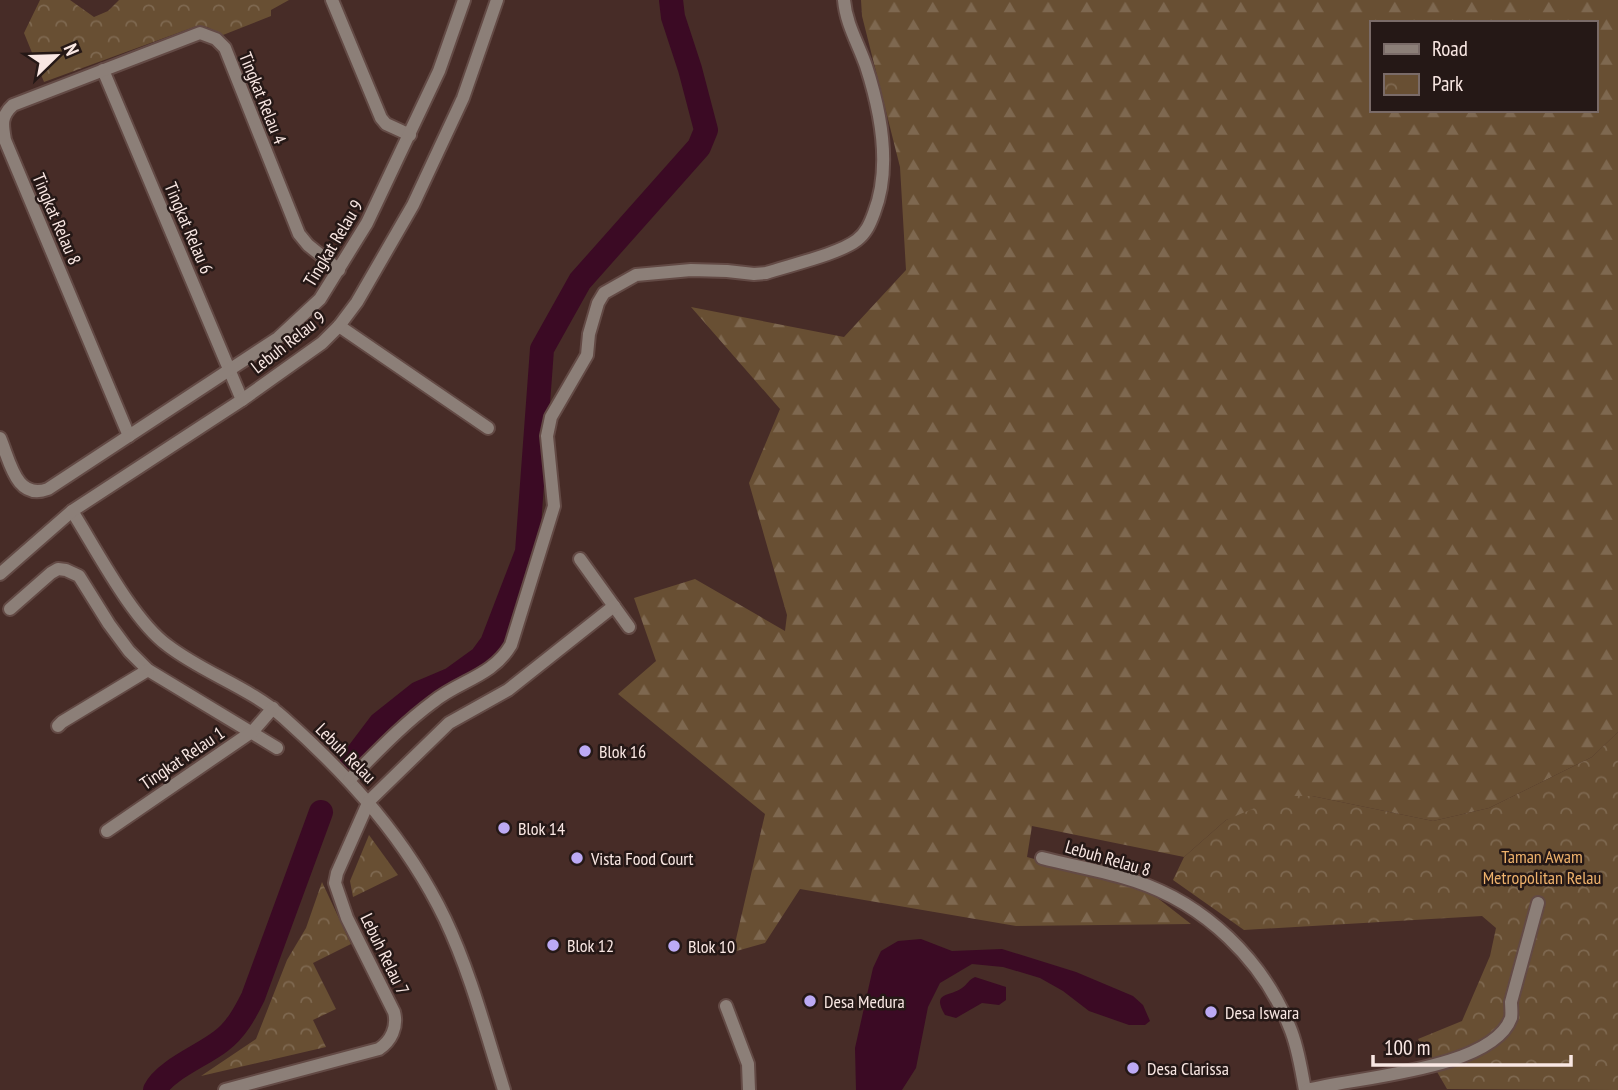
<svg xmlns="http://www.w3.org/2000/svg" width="1618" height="1090" viewBox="0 0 1618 1090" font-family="'PT Sans Narrow',sans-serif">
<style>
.forest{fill:url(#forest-firs);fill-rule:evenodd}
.park{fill:url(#park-crowns)}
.water{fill:#3b0a24}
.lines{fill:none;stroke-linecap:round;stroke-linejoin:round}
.river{stroke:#3b0a24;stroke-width:24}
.street-casing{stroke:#634a45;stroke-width:16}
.street{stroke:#8c7f78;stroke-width:12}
.poi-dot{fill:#bcaaf5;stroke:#251816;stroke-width:2.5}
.labels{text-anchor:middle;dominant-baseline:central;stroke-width:5;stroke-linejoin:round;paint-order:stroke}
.street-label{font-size:18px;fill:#f9e7e3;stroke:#251816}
.poi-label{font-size:18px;fill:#f9e7e3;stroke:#251816;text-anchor:start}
.park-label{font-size:18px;fill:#efb26c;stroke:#251816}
</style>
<defs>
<pattern id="forest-firs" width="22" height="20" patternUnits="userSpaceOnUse" patternTransform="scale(1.75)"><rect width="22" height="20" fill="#684f33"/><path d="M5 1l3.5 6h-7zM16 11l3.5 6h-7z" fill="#7e6850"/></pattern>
<pattern id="park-crowns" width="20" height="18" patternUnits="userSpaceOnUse" patternTransform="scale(1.75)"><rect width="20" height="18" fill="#684f33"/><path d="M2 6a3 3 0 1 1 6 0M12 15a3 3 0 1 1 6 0" fill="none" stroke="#7e6850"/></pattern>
</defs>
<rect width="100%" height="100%" fill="#472c27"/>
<path class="forest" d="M 861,0 L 1618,0 L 1618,732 L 1592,757 L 1489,808 L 1433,821 L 1312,796 L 1226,820 L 1184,857 L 1032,826 L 1027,857 L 1146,889 L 1191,924 L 1016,926 L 800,889 L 765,943 L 733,952 L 765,814 L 618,694 L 656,661 L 634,598 L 695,579 L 785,631 L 787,615 L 749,483 L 780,409 L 691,307 L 844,337 L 906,270 L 900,167 L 862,16 ZM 1371,23 L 1595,23 L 1595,110 L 1371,110 Z"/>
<g class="park">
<polygon points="40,0 70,0 94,17 108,11 119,0 289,0 271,10 271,16 223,35 207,27 197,26 44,82 24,33"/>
<polygon points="1618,732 1618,1090 1447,1089 1418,1039 1462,1021 1490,956 1496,928 1482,916 1244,930 1173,880 1184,857 1226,820 1283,796 1312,796 1433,821 1489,808 1592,757"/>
<polygon points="369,835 398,875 353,897 350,881"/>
<polygon points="322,882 351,944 313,963 336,1009 313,1020 326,1047 201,1076 256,1039 287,960 306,928"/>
</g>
<g class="water">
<polygon points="921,939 952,951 1002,949 1076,972 1133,996 1143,1005 1150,1021 1145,1025 1129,1025 1089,1011 1063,991 1040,978 1003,967 972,964 940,983 928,1007 916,1068 902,1090 856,1090 855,1048 873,968 881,951 898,941"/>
<path d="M 975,977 L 1006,987 L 1006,1000 L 999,1005 L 982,1003 L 956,1018 L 945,1015 C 931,991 950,997 962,988 C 968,984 968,980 975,977 Z"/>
</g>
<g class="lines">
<g class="river">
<polyline points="352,761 380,724 419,693 452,679 481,658 492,643 527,552 542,349 580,281 699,147 706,130 690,69 673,17 671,0"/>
<path d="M 155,1090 C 165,1070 202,1056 221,1041 C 236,1030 245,1013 253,997 L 321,812"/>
</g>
<defs>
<g id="street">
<polyline points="332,0 381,118 386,124 410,135"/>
<polyline points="103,70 242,400"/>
<polyline points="339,326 488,428"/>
<path d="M 129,436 L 5,140 C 2,124 1,116 13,105 L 200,33 L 216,39 L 225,48 L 299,234 L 308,245 L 339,270"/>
<path d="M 0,438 C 10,461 16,501 48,489 L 278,338 L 320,299 L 367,223 L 439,71 L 464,0"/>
<path d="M 72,511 C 96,549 132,619 167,645 C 203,673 249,687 284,718 C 349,776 407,840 445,919 C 471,974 486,1033 504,1090"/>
<polyline points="580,559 629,627"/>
<polyline points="0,574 72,511 242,400 322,343 339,326 357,302 413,205 463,98 497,0"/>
<polyline points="10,609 51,573 58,569 66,570 79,576 109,624 129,651 148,670 277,748"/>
<polyline points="58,726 62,722 148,670"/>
<path d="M 349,780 C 376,753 402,725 433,702 C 460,680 492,677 511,645 L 554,506 L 547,436 L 551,417 L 587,355 L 589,334 L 598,303 L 604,293 L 636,275 L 691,270 L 727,271 L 754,274 L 766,273 C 790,265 839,254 857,240 C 866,233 870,224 874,213 C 892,167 881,112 866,66 C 858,43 846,24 844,0"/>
<polyline points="107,831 253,731 273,708"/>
<path d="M 1042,858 C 1073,866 1105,871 1135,881 C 1205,904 1263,960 1290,1028 C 1298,1047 1301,1069 1305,1090"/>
<polyline points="726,1006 748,1064 749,1090"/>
<path d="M 225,1090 L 379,1049 C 391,1041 398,1027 394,1012 L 347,918 L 335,883 L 337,873 L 369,801 L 449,723 L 508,690 L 614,606"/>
<path d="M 1307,1090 C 1356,1077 1492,1070 1511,1018 C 1512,1013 1511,1006 1511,1002 L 1538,903"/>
</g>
</defs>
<use href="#street" class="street-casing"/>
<use href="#street" class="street"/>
</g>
<g class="poi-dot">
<circle cx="585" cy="751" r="7"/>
<circle cx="504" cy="828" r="7"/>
<circle cx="577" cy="858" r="7"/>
<circle cx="553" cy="945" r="7"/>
<circle cx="674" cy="946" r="7"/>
<circle cx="810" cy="1001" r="7"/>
<circle cx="1211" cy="1012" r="7"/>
<circle cx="1133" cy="1068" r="7"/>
</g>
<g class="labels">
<g class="street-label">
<text transform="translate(263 98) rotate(68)">Tingkat Relau 4</text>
<text transform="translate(57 219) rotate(67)">Tingkat Relau 8</text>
<text transform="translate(189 228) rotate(67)">Tingkat Relau 6</text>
<text transform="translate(333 243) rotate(-59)">Tingkat Relau 9</text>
<text transform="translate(288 342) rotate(-38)">Lebuh Relau 9</text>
<text transform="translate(346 753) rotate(45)">Lebuh Relau</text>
<text transform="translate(182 758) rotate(-34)">Tingkat Relau 1</text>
<text transform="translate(1108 858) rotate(16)">Lebuh Relau 8</text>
<text transform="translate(385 954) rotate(64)">Lebuh Relau 7</text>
</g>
<g class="poi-label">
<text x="599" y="751">Blok 16</text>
<text x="518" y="828">Blok 14</text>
<text x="591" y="858">Vista Food Court</text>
<text x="567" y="945">Blok 12</text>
<text x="688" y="946">Blok 10</text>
<text x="824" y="1001">Desa Medura</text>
<text x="1225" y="1012">Desa Iswara</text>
<text x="1147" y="1068">Desa Clarissa</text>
</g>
<g class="park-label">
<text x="1542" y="856">Taman Awam<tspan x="1542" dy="21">Metropolitan Relau</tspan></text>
</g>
</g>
<rect x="1370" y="21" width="228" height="91" fill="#251816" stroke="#7a6b68" stroke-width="2"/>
<rect x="1384" y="44" width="35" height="10" fill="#8c7f78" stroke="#7a6b68" stroke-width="2"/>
<text x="1432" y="56" font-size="21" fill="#f9e7e3">Road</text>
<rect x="1384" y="74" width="35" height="21" fill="url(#park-crowns)" stroke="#7a6b68" stroke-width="2"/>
<text x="1432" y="91" font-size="21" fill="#f9e7e3">Park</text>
<g transform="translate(56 56) rotate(67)" stroke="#251816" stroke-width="5" paint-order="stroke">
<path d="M0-5L12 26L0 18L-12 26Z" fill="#f9e7e3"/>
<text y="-10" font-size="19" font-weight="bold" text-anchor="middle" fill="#f9e7e3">N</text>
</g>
<path d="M1373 1055v10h198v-10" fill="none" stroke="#f9e7e3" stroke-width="3.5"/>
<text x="1384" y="1055" font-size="21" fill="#f9e7e3" stroke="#251816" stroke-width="5" paint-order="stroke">100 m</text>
</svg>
